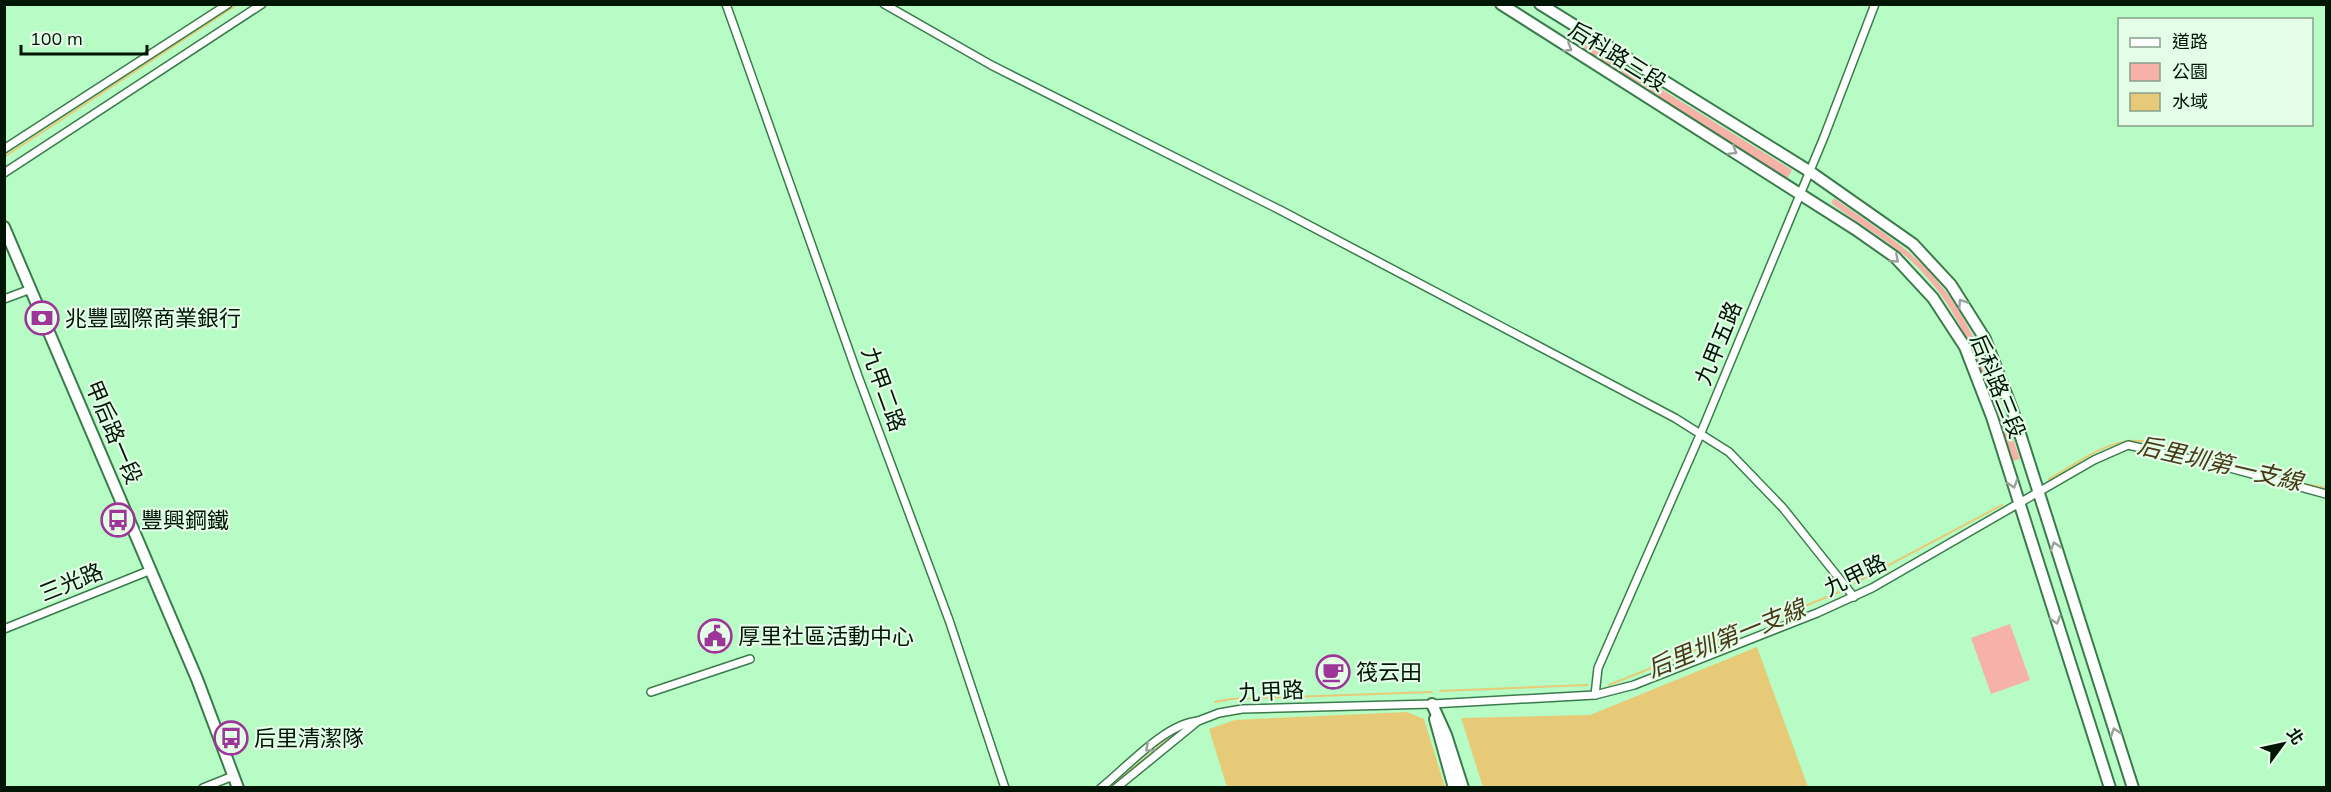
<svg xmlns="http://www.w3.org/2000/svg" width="2331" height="792" viewBox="0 0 2331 792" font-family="Mulish,'Noto Sans TC',sans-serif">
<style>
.green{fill:#f6b2a6}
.water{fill:#e7ca77}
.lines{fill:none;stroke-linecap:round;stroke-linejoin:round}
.stream{stroke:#e7ca77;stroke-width:2}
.street-casing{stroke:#3a7b4c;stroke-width:10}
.secondary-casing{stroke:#3a7b4c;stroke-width:14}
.street{stroke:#fff;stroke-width:7}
.secondary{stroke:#fff;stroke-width:10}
.oneway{stroke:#99a19b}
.labels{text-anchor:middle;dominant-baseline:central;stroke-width:4.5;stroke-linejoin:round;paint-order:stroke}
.street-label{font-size:22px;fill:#001504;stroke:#e3fde7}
.poi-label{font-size:22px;fill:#001504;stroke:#e3fde7;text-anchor:start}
.water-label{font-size:24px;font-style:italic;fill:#473a16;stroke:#e3fde7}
</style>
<rect width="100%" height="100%" fill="#b7fbc5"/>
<g class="green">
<polygon points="1585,42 1792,170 1787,179 1582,50"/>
<path d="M 1834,198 C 1860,217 1888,234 1912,255 C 1973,308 1994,385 2020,459 L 2012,461 C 1988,390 1967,311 1909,259 C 1885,239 1856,222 1831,203 Z"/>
<polygon points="2010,624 2030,680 1991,694 1971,638"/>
</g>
<g class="water">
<polygon points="1757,647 1808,787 1483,787 1461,718 1590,715"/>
<polygon points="1407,712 1424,719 1445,787 1227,787 1209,729 1235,720"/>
</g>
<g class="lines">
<g class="stream">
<polyline points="4,157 238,4"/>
<path d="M 2049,479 C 2073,466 2101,444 2129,441 C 2158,438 2209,458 2238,467"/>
<polyline points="2290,481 2326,488"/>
<polyline points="1855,583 2002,505"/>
<polyline points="1609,685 1842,591"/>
<polyline points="1440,691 1588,685"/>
<polyline points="1215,702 1231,699 1432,692"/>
<polyline points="1109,788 1169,738"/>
</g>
<defs>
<g id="street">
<polyline points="726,4 858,376 949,620 1005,788"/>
<polyline points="884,4 991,65 1280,210 1675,418 1729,452 1783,508 1854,597"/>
<polyline points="4,149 228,4"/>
<polyline points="4,173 262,4"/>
<polyline points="4,299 31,289"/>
<polyline points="4,629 151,570"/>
<polyline points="651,692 750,659"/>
<polyline points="1595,695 1598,668 1700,435 1824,137 1875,4"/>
<polyline points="203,788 233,776"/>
<path d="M 1101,788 C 1128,766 1165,724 1198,721"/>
<polyline points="1116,788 1198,721 1219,713 1242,709 1432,704 1595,695 1634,685 1817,613 1872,588 2094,460 2128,445 2230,468 2326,494"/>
</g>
<g id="secondary">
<polyline points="1501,4 1855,229 1895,257 1933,298 1965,347 1992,417 2110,788"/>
<polyline points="1540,4 1809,171 1913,244 1951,285 1985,339 2013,412 2133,788"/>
<polyline points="4,227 197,679 238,788"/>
<polyline points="1432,704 1446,735 1463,788"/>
<polyline points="1435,719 1454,788"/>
</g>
</defs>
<use href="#street" class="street-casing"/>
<use href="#secondary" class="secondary-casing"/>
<use href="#street" class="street"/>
<use href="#secondary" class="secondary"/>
</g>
<defs><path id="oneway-chevron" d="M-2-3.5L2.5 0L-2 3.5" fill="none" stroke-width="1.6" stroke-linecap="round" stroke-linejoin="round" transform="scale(1.5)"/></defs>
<g class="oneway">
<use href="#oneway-chevron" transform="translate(1568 48) rotate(32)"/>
<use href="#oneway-chevron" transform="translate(1733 151) rotate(32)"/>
<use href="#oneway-chevron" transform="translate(1895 259) rotate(42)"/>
<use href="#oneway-chevron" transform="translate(1962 303) rotate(-123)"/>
<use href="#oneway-chevron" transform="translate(2013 484) rotate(73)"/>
<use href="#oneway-chevron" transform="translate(2055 546) rotate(-108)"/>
<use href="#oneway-chevron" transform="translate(2056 620) rotate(73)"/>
<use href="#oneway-chevron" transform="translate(2115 732) rotate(-108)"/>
<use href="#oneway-chevron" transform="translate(1149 748) rotate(140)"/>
</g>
<defs>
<symbol id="bank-ring" viewBox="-11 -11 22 22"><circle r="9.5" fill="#e3fde7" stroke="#9e3598" stroke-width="1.5"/><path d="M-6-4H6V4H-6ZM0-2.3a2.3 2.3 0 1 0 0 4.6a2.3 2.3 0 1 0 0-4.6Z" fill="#9e3598"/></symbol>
<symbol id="bus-ring" viewBox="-11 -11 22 22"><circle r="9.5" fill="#e3fde7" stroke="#9e3598" stroke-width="1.5"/><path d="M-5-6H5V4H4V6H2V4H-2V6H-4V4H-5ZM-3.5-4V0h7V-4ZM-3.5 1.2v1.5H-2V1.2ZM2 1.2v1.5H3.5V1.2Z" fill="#9e3598"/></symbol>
<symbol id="civic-ring" viewBox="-11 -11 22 22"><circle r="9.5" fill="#e3fde7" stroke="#9e3598" stroke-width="1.5"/><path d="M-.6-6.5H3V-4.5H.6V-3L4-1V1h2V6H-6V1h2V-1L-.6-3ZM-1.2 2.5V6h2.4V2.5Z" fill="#9e3598"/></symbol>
<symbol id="cafe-ring" viewBox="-11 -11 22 22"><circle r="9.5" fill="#e3fde7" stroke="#9e3598" stroke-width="1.5"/><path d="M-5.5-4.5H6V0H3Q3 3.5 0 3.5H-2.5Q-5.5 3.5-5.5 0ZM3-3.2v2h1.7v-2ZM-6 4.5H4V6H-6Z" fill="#9e3598"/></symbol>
</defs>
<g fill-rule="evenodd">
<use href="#bank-ring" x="23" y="299" width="38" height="38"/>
<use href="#bus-ring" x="99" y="501" width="38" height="38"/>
<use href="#civic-ring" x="696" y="617" width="38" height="38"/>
<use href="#cafe-ring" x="1314" y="653" width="38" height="38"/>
<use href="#bus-ring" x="212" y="719" width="38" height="38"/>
</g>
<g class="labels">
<g class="street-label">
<text transform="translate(1618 56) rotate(32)">后科路三段</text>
<text transform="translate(1718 343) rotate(-68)">九甲五路</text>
<text transform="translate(1998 386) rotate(68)">后科路三段</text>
<text transform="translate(884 389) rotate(70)">九甲二路</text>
<text transform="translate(114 432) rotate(67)">甲后路一段</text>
<text transform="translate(1855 575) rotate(-26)">九甲路</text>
<text transform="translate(71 582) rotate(-22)">三光路</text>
<text transform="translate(1271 691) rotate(-3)">九甲路</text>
</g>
<g class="poi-label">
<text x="65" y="318">兆豐國際商業銀行</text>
<text x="141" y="520">豐興鋼鐵</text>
<text x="738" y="636">厚里社區活動中心</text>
<text x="1356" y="672">筏云田</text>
<text x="254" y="738">后里清潔隊</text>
</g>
<g class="water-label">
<text transform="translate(2220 463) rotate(13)">后里圳第一支線</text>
<text transform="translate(1726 638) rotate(-22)">后里圳第一支線</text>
</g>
</g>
<rect width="2331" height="792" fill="none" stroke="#001504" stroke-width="12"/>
<rect x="2118" y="18" width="195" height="108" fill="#e3fde7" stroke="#88a08c" stroke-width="1.5"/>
<rect x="2130" y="38" width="30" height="9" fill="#ffffff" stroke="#88a08c" stroke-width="1.5"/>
<text x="2172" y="48" font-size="18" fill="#001504">道路</text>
<rect x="2130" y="63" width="30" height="18" fill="#f6b2a6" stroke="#88a08c" stroke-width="1.5"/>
<text x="2172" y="78" font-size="18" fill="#001504">公園</text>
<rect x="2130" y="93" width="30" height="18" fill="#e7ca77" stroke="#88a08c" stroke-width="1.5"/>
<text x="2172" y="108" font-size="18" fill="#001504">水域</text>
<g transform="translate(2283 744) rotate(57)" stroke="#e3fde7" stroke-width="4.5" paint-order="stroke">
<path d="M0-4.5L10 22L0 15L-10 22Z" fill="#001504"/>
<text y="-9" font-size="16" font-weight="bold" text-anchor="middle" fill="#001504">北</text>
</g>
<path d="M21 45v9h126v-9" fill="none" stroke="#001504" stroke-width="3"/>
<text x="30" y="45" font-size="18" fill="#001504" stroke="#e3fde7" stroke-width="4.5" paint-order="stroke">100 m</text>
</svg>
